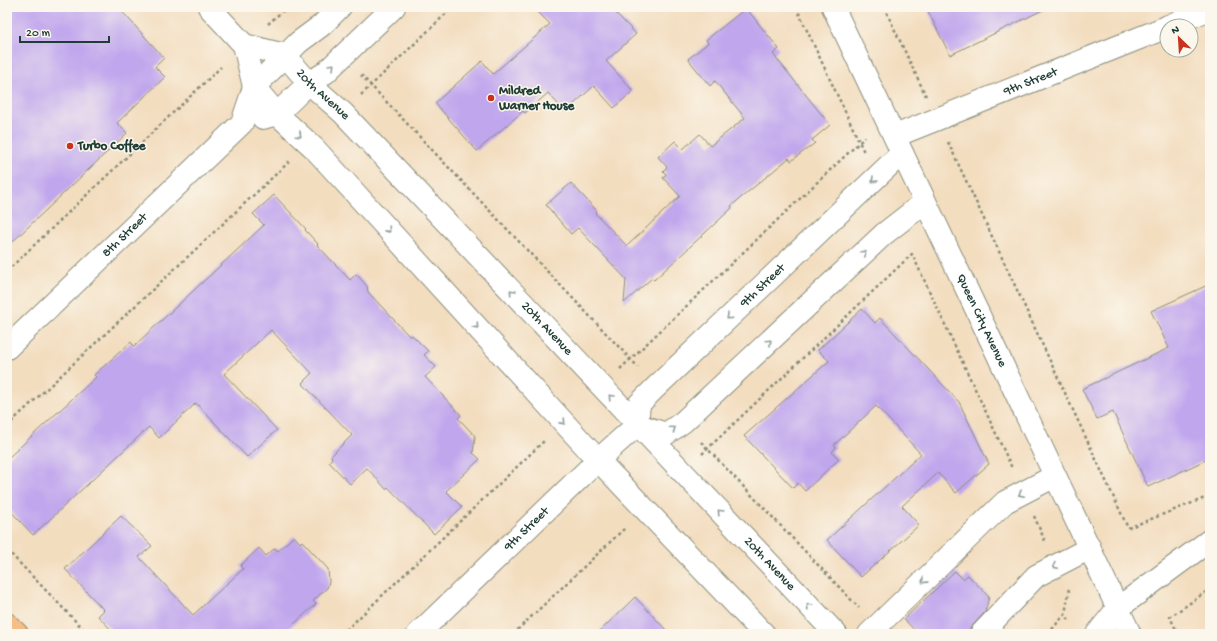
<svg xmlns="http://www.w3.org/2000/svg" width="1217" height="641" viewBox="0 0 1217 641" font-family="'Gochi Hand',sans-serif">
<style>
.building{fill:#c0a6ed}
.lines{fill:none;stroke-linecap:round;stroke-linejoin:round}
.minor-casing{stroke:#898d7a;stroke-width:24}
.major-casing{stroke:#898d7a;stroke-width:24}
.path{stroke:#898d7a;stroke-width:2.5;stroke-dasharray:3 3;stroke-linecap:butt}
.minor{stroke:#fff;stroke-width:22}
.major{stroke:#f6be87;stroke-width:22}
.oneway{stroke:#8f9e9a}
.poi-dot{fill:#c8321e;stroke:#fbf7ec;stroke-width:1.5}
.labels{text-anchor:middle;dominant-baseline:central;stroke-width:3;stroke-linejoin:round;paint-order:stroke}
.street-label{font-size:13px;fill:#1f3d34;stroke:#fbf7ec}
.poi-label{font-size:13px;font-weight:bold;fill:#1f3d34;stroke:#fbf7ec;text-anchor:start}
</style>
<rect width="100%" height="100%" fill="#fbf7ec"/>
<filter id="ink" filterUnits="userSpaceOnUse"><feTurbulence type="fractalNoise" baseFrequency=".025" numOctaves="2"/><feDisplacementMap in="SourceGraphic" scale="8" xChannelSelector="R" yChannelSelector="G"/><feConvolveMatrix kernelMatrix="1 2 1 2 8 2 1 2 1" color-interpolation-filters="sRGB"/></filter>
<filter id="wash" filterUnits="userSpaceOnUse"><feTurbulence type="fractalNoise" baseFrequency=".012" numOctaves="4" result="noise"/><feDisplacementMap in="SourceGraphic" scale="16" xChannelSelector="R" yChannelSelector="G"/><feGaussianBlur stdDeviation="0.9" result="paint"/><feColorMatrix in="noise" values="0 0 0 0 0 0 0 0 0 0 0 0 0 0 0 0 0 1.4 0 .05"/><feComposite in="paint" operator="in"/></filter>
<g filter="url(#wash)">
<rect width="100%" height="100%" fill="#f3ddbf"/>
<g id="blocks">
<g class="building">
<polygon points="7,7 118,7 164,58 155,67 165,77 117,123 127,133 7,247"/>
<polygon points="533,7 610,7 636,34 606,61 633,91 614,108 594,86 565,112 548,93 525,113 523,111 477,151 435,103 482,61 493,74 550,24"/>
<polygon points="926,7 1049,7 950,55"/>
<polygon points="746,8 779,49 773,54 830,125 812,140 815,143 791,161 789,158 731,206 732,208 654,280 652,278 624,303 626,279 578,228 571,234 546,205 571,183 597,211 595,213 627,246 680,196 663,178 666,174 663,171 667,167 658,157 675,141 683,149 700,134 710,146 745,118 715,81 710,86 688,59 708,43 706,40"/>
<polygon points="274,195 306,229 305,230 318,244 317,245 350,280 356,274 367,286 368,292 410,337 412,335 428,351 424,355 436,367 425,377 461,415 458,418 475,436 473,453 480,459 446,491 462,507 434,534 388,487 386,489 367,468 350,484 329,462 332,458 331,456 352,435 302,383 312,373 271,330 224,374 277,430 247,457 196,403 159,438 149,427 33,535 7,507 7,459 96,377 94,375 131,342 134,346 264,225 253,214"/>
<polygon points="1210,284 1210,458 1148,487 1113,412 1097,419 1082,389 1169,348 1151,311"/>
<polygon points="862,309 875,323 880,318 959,402 989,464 956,493 938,473 902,506 919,525 861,577 827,540 921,454 876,406 834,445 836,447 832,452 839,459 805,491 798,483 793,488 744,436 829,361 818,350"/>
<polygon points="121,516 152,546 139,557 193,615 243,569 240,566 259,548 266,556 275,548 278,551 294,536 300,543 302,541 328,569 329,582 327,588 313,601 316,604 283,634 115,634 98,616 104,610 65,569"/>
<polygon points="955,571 963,579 968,575 989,597 985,612 965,634 918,634 904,619"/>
<polygon points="635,597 670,634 597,634"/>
</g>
</g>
</g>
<g filter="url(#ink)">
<use href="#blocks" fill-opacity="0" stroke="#898d7a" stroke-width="1"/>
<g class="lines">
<defs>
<g id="minor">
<polyline points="209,7 244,45 254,87 277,114 314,148 598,460 764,634"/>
<path id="s1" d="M 833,7 L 1130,634"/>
<polyline points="1168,26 1210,9"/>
<path id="s2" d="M 244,45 L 285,55 L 309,83 L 343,113 L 836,634"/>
<polyline points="263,118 277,114 309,83 325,73 394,7"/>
<path id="s3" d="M 895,136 L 1167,27"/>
<path id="s4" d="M 7,348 L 242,123 L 254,87 L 299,42 L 322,25 L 340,7"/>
<polyline points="638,425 666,434 683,422 884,234 925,202"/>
<path id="s5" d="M 418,634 L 598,460 L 637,425 L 639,404 L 655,388 L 902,153"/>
<polyline points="869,634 1005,502 1055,476"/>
<polyline points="981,634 1036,576 1090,548"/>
<polyline points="1097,634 1118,608 1210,540"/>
</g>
<polyline id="major" points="7,624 17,634"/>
</defs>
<use href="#minor" class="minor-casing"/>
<use href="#major" class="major-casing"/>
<g class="path">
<polyline points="796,7 864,152"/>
<polyline points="884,7 926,96"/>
<polyline points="268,24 287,7 294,14"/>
<polyline points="361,75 638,367"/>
<polyline points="361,95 453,7"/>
<polyline points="948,142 1128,528 1210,496"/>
<polyline points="7,271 221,67"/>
<polyline points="620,369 865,137"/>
<polyline points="7,426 290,161"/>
<polyline points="701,442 859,608"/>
<polyline points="702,454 912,254 1012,468"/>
<polyline points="1034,516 1045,541"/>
<polyline points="7,550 88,634"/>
<polyline points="1068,589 1069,591 1065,614 1069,620"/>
<polyline points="342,634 544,441"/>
<polyline points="513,634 625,528"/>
<polyline points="1048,634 1065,614"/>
<polyline points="1178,634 1170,617 1210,589"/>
</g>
<use href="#minor" class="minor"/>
<use href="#major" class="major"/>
</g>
<defs><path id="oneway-chevron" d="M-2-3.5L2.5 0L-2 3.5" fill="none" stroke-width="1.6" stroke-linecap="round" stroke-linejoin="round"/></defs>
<g class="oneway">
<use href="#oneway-chevron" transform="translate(332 66) rotate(-45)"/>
<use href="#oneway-chevron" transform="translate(299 135) rotate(43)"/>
<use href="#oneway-chevron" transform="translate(874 180) rotate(136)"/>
<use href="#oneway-chevron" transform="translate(388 230) rotate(48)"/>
<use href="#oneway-chevron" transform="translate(864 253) rotate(-43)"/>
<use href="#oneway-chevron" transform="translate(512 292) rotate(-133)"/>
<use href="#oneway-chevron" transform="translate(729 317) rotate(137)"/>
<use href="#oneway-chevron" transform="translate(476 326) rotate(48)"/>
<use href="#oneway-chevron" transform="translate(769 342) rotate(-43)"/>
<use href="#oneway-chevron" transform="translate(611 397) rotate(-133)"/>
<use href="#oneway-chevron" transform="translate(563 422) rotate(48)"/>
<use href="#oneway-chevron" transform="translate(673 429) rotate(-35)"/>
<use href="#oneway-chevron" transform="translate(1021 494) rotate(153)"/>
<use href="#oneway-chevron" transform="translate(720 512) rotate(-134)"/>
<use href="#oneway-chevron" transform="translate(1055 566) rotate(153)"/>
<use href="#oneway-chevron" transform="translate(924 581) rotate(136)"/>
<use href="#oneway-chevron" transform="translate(809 606) rotate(-134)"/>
</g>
</g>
<g class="poi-dot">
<circle cx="491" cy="98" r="4"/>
<circle cx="70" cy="146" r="4"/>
</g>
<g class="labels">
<g class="street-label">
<text stroke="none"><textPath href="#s3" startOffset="146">9th Street</textPath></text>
<text stroke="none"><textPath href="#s2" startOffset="97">20th Avenue</textPath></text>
<text stroke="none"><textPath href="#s4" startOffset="163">8th Street</textPath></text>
<text stroke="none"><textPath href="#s5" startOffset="495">9th Street</textPath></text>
<text stroke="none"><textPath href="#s1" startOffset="347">Queen City Avenue</textPath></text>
<text stroke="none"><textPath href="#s2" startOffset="421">20th Avenue</textPath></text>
<text stroke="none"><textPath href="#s5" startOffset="151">9th Street</textPath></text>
<text stroke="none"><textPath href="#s2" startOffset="745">20th Avenue</textPath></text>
</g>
<g class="poi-label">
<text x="499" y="91">Mildred<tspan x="499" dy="15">Warner House</tspan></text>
<text x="78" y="146">Turbo Coffee</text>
</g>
</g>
<rect width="1217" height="641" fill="none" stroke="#fbf7ec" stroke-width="24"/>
<g transform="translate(1179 38) rotate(335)"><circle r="19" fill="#fbf7ec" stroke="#a3ada2"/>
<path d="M0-3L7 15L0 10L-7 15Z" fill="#c8321e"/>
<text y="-6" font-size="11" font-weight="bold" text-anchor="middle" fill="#1f3d34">N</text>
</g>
<path d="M20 36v6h89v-6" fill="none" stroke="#1f3d34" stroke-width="2"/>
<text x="26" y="36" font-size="12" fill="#1f3d34" stroke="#fbf7ec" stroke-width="3" paint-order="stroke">20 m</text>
</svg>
